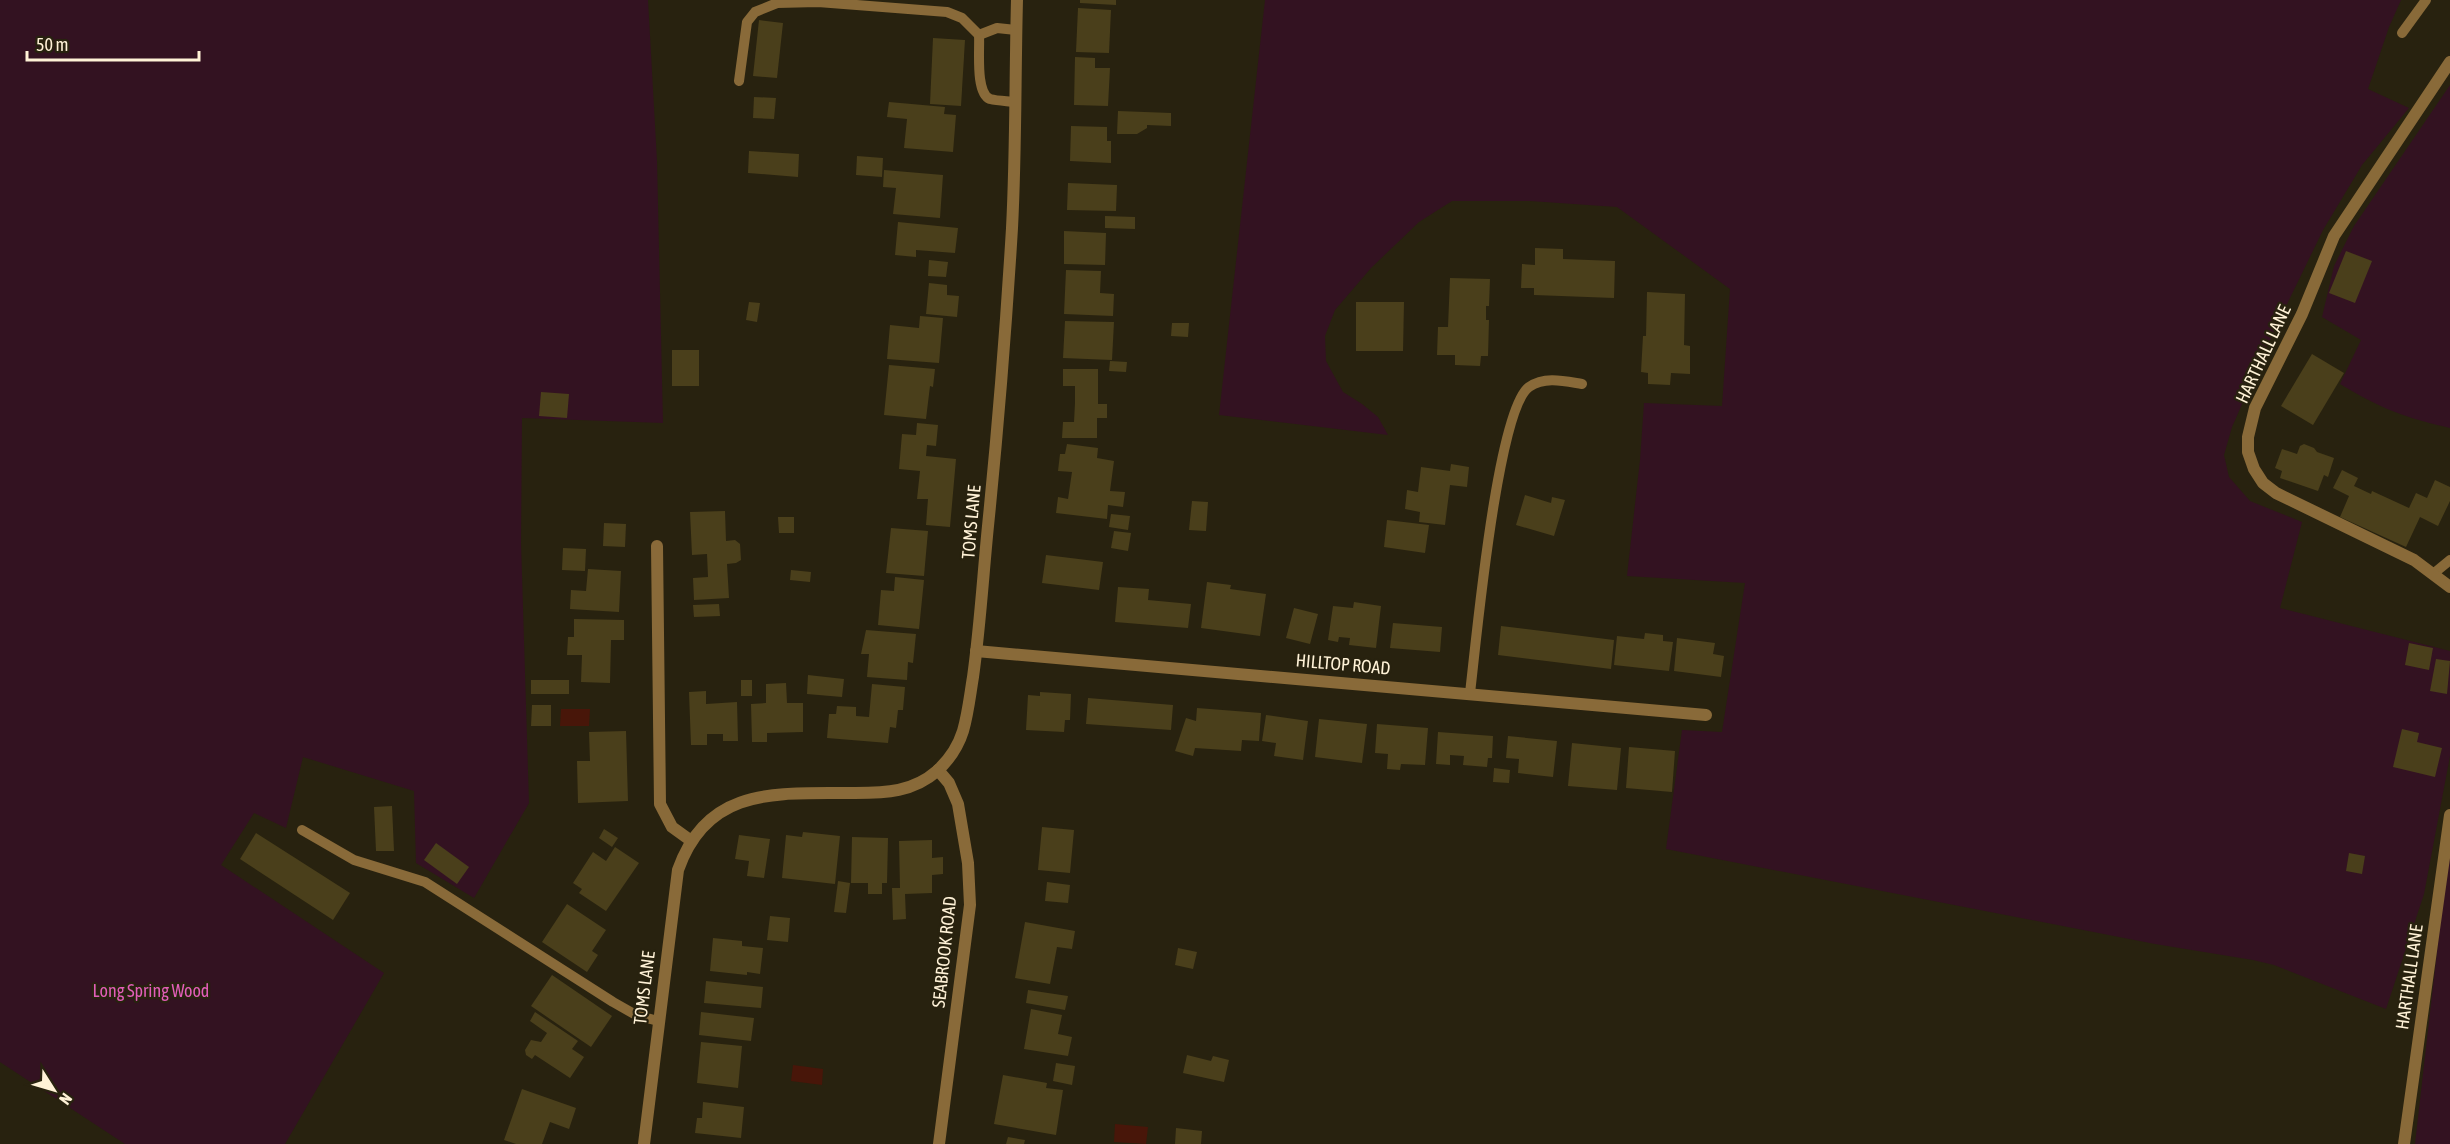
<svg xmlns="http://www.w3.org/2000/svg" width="2450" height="1144" viewBox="0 0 2450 1144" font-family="'Asap Condensed',sans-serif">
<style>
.green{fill:#331221}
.water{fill:#481609}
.building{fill:#4a3f1b}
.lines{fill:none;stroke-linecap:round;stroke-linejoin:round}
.lane{stroke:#896a39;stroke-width:10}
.street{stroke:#896a39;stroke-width:12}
.labels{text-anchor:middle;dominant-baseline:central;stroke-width:4.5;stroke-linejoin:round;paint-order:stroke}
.street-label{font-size:18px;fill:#fff2d7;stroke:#28220f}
.park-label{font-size:18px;fill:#e35eb9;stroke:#28220f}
</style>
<rect width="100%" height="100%" fill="#28220f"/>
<g class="green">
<polygon points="0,0 648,0 657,161 663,423 522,418 521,543 529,803 474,898 416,863 414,791 303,757 286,828 254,813 221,865 384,973 285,1144 125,1144 0,1062"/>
<polygon points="1265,0 2401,0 2389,27 2368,89 2409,108 2362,165 2323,230 2275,329 2232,427 2224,455 2229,477 2250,501 2302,522 2280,608 2450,651 2450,756 2424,894 2386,1009 2274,965 2253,960 2155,944 1666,849 1682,730 1722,732 1745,583 1627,576 1640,460 1644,403 1722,406 1730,289 1617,207 1530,201 1452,201 1419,222 1371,268 1335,310 1325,336 1326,361 1343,392 1362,404 1378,417 1388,435 1219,415"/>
<path d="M 2450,85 L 2450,428 C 2406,418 2379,408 2340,384 L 2361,340 L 2322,317 L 2334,266 L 2354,226 Z"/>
<polygon points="2450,838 2450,1144 2415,1144"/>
</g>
<g class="water">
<polygon points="561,709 590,709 589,726 560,726"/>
<polygon points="793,1065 823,1069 822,1085 791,1081"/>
<polygon points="1115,1124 1148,1127 1146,1144 1114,1142"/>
</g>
<g class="building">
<polygon points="1080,0 1116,0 1116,5 1080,3"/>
<polygon points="1078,8 1111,10 1109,53 1076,52"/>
<polygon points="759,20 783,23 777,78 753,76"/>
<polygon points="933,38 965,40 961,106 930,104"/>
<polygon points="1075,57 1095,58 1095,68 1110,68 1108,106 1074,105"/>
<polygon points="754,97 776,98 774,119 753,118"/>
<polygon points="889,102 945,107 944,114 956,115 953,152 904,148 907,119 887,117"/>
<polygon points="1118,111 1171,113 1171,126 1147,125 1147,128 1137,134 1117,134"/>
<polygon points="1071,126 1107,127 1107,141 1111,141 1111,163 1070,161"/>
<polygon points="749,151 799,154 798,177 748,173"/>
<polygon points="857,156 883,158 882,177 856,175"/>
<polygon points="884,170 943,175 940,218 893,214 896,188 883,187"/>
<polygon points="1068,183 1117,185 1116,211 1067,210"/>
<polygon points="1105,216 1135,217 1135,229 1105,228"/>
<polygon points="898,222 958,228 955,253 916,250 916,257 895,255"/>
<polygon points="1064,231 1106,233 1105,265 1064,264"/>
<polygon points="1535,248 1563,249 1563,259 1615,261 1614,298 1534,295 1534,288 1521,288 1522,264 1535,265"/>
<polygon points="2346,251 2372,261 2355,303 2329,293"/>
<polygon points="929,260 948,262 946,277 928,276"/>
<polygon points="1066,270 1101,271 1100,293 1114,294 1113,316 1064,314"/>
<polygon points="1450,278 1490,279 1489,306 1486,306 1486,320 1489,320 1488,356 1481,356 1480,366 1455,365 1455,355 1437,355 1438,327 1448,327"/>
<polygon points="929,283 947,285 947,295 959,296 957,317 926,314"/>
<polygon points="1647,292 1685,294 1684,345 1690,346 1690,374 1671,373 1670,385 1648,384 1648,373 1641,372 1643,336 1646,336"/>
<polygon points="749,302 760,303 757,322 746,320"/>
<polygon points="1356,302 1404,302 1403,351 1356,351"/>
<polygon points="920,316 943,318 939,363 887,359 890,325 919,328"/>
<polygon points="1065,321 1114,322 1112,360 1063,358"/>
<polygon points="1172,323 1189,323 1188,337 1171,336"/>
<rect x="672" y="350" width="27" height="36"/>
<polygon points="2312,354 2344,373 2313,425 2281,406"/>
<polygon points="1110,361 1127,362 1126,372 1109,371"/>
<polygon points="889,365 935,369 933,387 930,386 926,419 884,415"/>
<polygon points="1063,369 1098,369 1098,404 1107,404 1107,418 1097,418 1097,438 1062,438 1063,422 1074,422 1075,403 1075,386 1063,386"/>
<polygon points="541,392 569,394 567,418 539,416"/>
<polygon points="917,423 938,425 936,446 927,445 926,456 956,459 950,527 926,525 928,499 917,499 920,471 899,469 902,434 916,435"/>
<polygon points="1067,444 1098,448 1097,458 1114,461 1110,491 1125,492 1123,507 1108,505 1107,519 1056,513 1058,497 1068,499 1072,472 1058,471 1060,454 1065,454"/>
<polygon points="2304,444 2314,448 2317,452 2334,458 2328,477 2324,475 2318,491 2280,478 2282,471 2275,468 2282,449 2297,454 2300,446"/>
<polygon points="1451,464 1469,467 1467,487 1450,485 1445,525 1419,522 1420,512 1405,509 1407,490 1418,492 1421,467 1450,471"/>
<polygon points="2342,470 2358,478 2354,486 2371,494 2372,491 2409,508 2416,493 2427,498 2435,480 2450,487 2450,501 2438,526 2420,517 2406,547 2340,517 2349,496 2333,488"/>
<polygon points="1525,495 1551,503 1552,497 1565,500 1554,536 1516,525"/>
<polygon points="1192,501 1208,502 1206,531 1189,530"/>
<polygon points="725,511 726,541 735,540 740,544 741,560 736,563 727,564 729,598 694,600 693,578 708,577 707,554 692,555 690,512"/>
<polygon points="1111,514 1130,516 1128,530 1109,527"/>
<polygon points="778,517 794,517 794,533 779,533"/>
<polygon points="1387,520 1429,525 1425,553 1384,547"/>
<polygon points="604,523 626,524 625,547 603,546"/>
<polygon points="891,528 928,531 924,576 886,573"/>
<polygon points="1114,531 1131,533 1128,551 1111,548"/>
<polygon points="563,548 586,549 585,571 562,570"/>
<polygon points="1046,555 1103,562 1099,590 1042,583"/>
<polygon points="588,569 621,571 619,612 570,609 571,590 586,591"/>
<polygon points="791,570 811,572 810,582 790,580"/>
<polygon points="895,577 924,580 919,629 878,625 881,590 894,591"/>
<polygon points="1207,582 1231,585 1230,589 1266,594 1260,636 1201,628"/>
<polygon points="1118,587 1149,589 1148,600 1191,604 1188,628 1115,622"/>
<polygon points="1354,602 1381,606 1376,648 1349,645 1350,638 1339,637 1338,642 1328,640 1333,606 1353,608"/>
<polygon points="719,604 720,616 694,617 693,605"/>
<polygon points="1294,608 1318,614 1310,644 1286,638"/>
<polygon points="574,619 624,620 624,640 611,640 610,683 581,682 582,655 567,655 568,637 574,637"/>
<polygon points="1393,623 1442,627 1440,652 1390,648"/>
<polygon points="1501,626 1614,640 1611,669 1498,655"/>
<polygon points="866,630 916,634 913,663 908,662 907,680 867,677 869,654 861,654"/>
<polygon points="1645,633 1663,635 1663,641 1673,642 1669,671 1614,665 1617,636 1644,639"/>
<polygon points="1677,638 1715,643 1713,654 1724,656 1721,677 1674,671"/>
<polygon points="2409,643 2433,648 2429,670 2405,665"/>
<polygon points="2436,659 2450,661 2447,694 2430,691"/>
<polygon points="808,675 844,679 842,697 807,694"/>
<rect x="531" y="680" width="38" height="14"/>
<rect x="741" y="680" width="11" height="16"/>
<polygon points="786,683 787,703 803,703 803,732 767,733 767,742 752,742 751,704 766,703 766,684"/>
<polygon points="872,684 905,687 903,710 898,710 896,728 890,727 888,743 827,738 829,714 836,714 837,706 856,707 856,716 869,717"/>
<polygon points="706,691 706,704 737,702 738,741 723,741 723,734 707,734 707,745 691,745 689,692"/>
<polygon points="1040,692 1071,694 1070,720 1065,720 1064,732 1026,730 1028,695 1040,696"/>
<polygon points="1088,698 1173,705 1171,730 1086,724"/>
<polygon points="532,705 551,705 551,726 531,726"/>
<polygon points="1197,708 1261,713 1259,741 1242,740 1241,751 1195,748 1193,756 1175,751 1186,718 1196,721"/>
<polygon points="1266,715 1308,721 1303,760 1274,756 1276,743 1262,741"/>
<polygon points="1319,719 1367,724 1362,763 1315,757"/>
<polygon points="1377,724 1428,728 1425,765 1401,764 1400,770 1387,769 1388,754 1375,753"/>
<polygon points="2402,729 2419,733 2417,742 2442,748 2435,777 2393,767"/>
<polygon points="626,731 628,801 578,803 577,761 590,761 589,732"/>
<polygon points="1438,732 1493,736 1492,758 1488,758 1487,767 1463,765 1464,756 1450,755 1450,765 1436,764"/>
<polygon points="1508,736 1557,741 1553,777 1518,773 1519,759 1506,758"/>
<polygon points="1572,743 1621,748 1617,790 1568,786"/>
<polygon points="1629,747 1675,751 1672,792 1626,788"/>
<polygon points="1494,768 1510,770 1509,783 1493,782"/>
<polygon points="392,806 394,851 376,851 374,807"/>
<polygon points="1042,827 1074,830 1070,873 1038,870"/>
<polygon points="604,829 618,838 612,847 599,838"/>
<polygon points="803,832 840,836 835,884 782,878 786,835 802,837"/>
<polygon points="256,833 350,893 333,920 240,859"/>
<polygon points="739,835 770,839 764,878 747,876 749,861 735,859"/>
<polygon points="852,837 888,838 887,883 882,883 882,894 868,894 868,883 851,883"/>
<polygon points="932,840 932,858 943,857 943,874 932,875 932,893 905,894 906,919 893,920 892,888 900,888 899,841"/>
<polygon points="436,843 469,867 457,884 424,860"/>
<polygon points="615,847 639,863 606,911 579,893 582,889 573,883 593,852 606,861"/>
<polygon points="2349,853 2365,856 2362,874 2346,871"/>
<polygon points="838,881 850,883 846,913 834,912"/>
<polygon points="1047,882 1070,885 1068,903 1045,901"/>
<polygon points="567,904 606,930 592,951 598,955 587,972 542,942"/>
<polygon points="770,916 790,918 788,942 767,940"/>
<polygon points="1025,922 1075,931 1072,949 1057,947 1050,984 1015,978"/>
<polygon points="713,938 742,941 742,946 763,948 760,974 747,972 747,975 710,971"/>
<polygon points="1178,948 1197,952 1193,969 1175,965"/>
<polygon points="552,975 612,1016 591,1047 531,1006"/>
<polygon points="706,981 763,987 761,1008 704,1003"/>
<polygon points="1028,990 1068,996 1065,1010 1026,1003"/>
<polygon points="1031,1009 1062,1015 1058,1034 1072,1037 1068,1056 1024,1049"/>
<polygon points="535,1012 578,1041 572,1049 584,1057 570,1078 535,1055 532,1059 526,1055 525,1050 531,1040 541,1042 547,1033 530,1021"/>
<polygon points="701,1012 754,1018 751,1041 699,1035"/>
<polygon points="701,1042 742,1046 738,1088 697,1083"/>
<polygon points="1187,1055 1211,1061 1213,1056 1229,1060 1224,1082 1183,1073"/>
<polygon points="1056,1063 1075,1066 1072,1085 1053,1081"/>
<polygon points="1003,1075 1047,1083 1046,1088 1063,1090 1056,1135 994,1124"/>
<polygon points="522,1089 576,1108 569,1129 550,1122 542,1144 516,1144 504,1140"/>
<polygon points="703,1102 744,1107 741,1138 695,1133 697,1118 702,1118"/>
<polygon points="1176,1128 1202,1131 1201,1144 1175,1144"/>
<polygon points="1008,1137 1025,1140 1024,1144 1006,1144"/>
</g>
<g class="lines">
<g class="lane">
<polyline points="2402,33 2426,0"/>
<polyline points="739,81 747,22 755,12 777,3 818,2 947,12 962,18 979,35"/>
<path d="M 1015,102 C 1007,101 998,101 990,99 C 975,93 980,49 979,35 L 997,28 L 1016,30"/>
<polyline points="2433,574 2450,560"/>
<path d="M 1470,693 C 1476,644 1497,410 1529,387 C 1545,376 1564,381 1582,384"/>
<polyline points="302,830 354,860 425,882 613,1002 636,1015 658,1021"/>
</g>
<g class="street">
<polyline points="2450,62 2334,236 2302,314 2255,408 2248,437 2248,452 2254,469 2263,483 2276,493 2414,560 2450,587"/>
<polyline points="657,546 660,804 672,827 690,840"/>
<polyline points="976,651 1706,715"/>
<polyline points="938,770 949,783 958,804 968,863 970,905 939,1144"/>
<path d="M 644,1144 L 678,870 C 708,784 780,794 855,793 C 886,793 913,792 937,771 C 949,760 958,747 963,731 C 968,714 970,695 973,677 C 980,627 983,576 988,526 C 998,427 1006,328 1012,228 C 1016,152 1015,76 1017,0"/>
<polyline points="2404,1144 2450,815"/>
</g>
</g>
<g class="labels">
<g class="street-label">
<text transform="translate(2263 354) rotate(-65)">HARTHALL LANE</text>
<text transform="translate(971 522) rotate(-85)">TOMS LANE</text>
<text transform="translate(1343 664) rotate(5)">HILLTOP ROAD</text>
<text transform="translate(944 952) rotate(-84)">SEABROOK ROAD</text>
<text transform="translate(2409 977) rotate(-82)">HARTHALL LANE</text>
<text transform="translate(644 988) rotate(-83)">TOMS LANE</text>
</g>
<g class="park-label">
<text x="151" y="990">Long Spring Wood</text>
</g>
</g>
<g transform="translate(54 1090) rotate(127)" stroke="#28220f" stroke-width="4.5" paint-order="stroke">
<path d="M0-4.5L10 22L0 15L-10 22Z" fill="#fff2d7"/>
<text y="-9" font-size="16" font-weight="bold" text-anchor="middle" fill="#fff2d7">N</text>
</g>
<path d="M27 51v9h172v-9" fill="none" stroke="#fff2d7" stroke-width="3"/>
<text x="36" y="51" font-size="18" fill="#fff2d7" stroke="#28220f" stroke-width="4.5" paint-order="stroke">50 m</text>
</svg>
